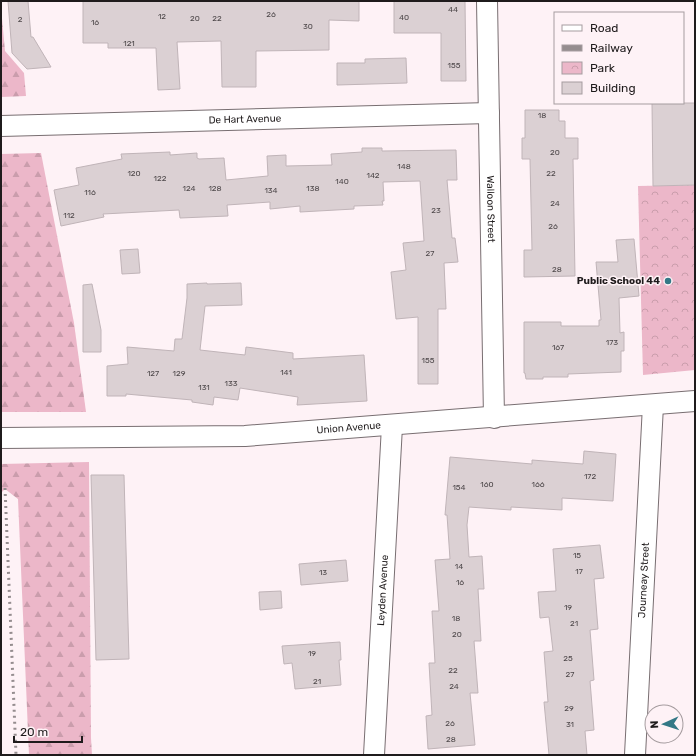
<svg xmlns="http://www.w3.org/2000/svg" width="696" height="756" viewBox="0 0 696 756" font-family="Rubik,sans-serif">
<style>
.forest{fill:url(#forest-firs)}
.park{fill:url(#park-crowns)}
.building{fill:#dbd0d3;stroke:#c0b4b8}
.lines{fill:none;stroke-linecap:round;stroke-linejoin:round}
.street-casing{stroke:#786e71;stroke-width:22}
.street{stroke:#fff;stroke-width:20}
.rail{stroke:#958d8f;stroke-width:3;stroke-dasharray:2 4;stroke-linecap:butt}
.poi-dot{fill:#337886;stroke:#fef2f6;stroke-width:1.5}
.labels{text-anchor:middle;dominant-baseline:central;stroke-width:3;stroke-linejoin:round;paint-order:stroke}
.number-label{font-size:8px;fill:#4e484a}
.street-label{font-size:10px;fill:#1f1b1c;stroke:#fef2f6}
.poi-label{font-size:10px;font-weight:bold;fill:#1f1b1c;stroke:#fef2f6;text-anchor:end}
</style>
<defs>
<pattern id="forest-firs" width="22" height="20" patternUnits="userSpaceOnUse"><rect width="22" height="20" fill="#ecb7c9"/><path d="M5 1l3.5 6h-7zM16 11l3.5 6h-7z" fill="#ca9dac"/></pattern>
<pattern id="park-crowns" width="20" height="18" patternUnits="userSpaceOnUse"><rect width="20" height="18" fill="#ecb7c9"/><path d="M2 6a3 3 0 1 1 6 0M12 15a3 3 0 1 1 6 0" fill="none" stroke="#ca9dac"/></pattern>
</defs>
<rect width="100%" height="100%" fill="#fef2f6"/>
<g class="forest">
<polygon points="1,7 5,51 24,73 26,96 1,97"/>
<polygon points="41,153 74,323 86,412 1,412 1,154"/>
<polygon points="89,462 91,738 92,755 29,755 18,499 5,489 1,493 1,464"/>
</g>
<polygon class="park" points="695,185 695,370 643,375 638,186"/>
<g class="building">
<polygon points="8,1 28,1 31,37 33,37 51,67 27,69 12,53"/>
<polygon points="83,1 359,1 359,21 329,20 329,50 256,51 256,87 222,87 221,41 177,42 180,89 158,90 156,48 108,48 108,43 83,43"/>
<polygon points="394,1 465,1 466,81 441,81 441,33 394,33"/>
<polygon points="406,58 407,83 337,85 337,63 365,63 365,59"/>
<polygon points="652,103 695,103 695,185 653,186"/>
<polygon points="525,110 559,110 559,121 565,121 565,138 578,138 578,159 573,159 575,276 524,277 524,250 532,250 530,159 522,159 522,138 525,138"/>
<polygon points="362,148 382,148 382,151 456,150 457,180 447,180 452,238 455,238 458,262 444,263 446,309 438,309 438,384 418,384 418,317 396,319 391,272 406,270 403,243 424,241 420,181 383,182 384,201 382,201 383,205 354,206 354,209 300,212 300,206 270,209 270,202 227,205 228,216 180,218 179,210 103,214 104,217 61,226 54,190 79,185 76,168 122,159 121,154 170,152 170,155 197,153 197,158 199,159 224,158 226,180 268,176 267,156 286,155 286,166 332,165 331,154 362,152"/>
<polygon points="634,239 639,296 619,298 620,333 624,332 624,351 621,351 621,372 568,374 568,377 543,377 543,379 526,379 525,373 524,373 524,322 561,322 561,326 599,326 599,320 601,320 596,262 618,262 616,240"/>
<polygon points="138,249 140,273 122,274 120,250"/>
<polygon points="207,283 207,284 241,283 242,305 205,306 200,350 245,355 246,347 293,353 293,359 364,355 367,401 297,405 298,397 240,388 238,400 214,397 213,405 192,402 192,400 126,394 126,396 107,396 107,366 128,364 127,347 174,351 175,339 182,339 187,298 187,284"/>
<polygon points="92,284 101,330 101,352 83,352 83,285"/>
<polygon points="584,451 616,454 613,501 562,498 562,510 511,507 511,510 469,507 467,525 469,557 482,556 484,589 478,589 481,641 474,641 478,693 470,693 475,745 428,749 426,716 432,715 429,663 435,663 432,611 439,611 435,560 450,559 447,515 445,515 450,457 532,464 532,460 583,464"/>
<polygon points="91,475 124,475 129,659 96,660"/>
<polygon points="600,545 604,578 594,579 598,629 590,630 594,680 590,681 594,730 585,731 587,755 549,755 544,702 548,702 544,652 553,651 549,617 540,618 538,592 556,591 553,549"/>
<polygon points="346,560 348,581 301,585 299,564"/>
<polygon points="281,591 282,608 260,610 259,592"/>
<polygon points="340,642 341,660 339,660 341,685 295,689 292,663 284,664 282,646"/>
</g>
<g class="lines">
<defs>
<g id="street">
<path id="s1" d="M 487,1 L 494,418"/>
<path id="s2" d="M 1,126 L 489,113"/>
<path id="s3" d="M 1,438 L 245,436 L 695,401"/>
<path id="s4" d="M 374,755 L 392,426"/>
<path id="s5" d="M 635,755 L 653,405"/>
</g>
</defs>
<use href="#street" class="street-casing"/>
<use href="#street" class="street"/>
<polyline class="rail" points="5,488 16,755"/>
</g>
<circle class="poi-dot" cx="668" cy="281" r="4"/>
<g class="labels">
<g class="number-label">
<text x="453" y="9">44</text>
<text x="271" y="14">26</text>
<text x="162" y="16">12</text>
<text x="404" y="17">40</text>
<text x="195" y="18">20</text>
<text x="217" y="18">22</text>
<text x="20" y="19">2</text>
<text x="95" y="22">16</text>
<text x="308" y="26">30</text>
<text x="129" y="43">121</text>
<text x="454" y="65">155</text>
<text x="542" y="115">18</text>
<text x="555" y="152">20</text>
<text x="404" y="166">148</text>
<text x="134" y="173">120</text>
<text x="551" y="173">22</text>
<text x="373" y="175">142</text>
<text x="160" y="178">122</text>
<text x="342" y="181">140</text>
<text x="189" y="188">124</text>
<text x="215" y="188">128</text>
<text x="313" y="188">138</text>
<text x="271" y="190">134</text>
<text x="90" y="192">116</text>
<text x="555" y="203">24</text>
<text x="436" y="210">23</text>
<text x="69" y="215">112</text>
<text x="553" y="226">26</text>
<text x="430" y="253">27</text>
<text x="557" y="269">28</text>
<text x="612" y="342">173</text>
<text x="558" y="347">167</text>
<text x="428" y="360">155</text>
<text x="286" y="372">141</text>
<text x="153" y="373">127</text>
<text x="179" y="373">129</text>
<text x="231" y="383">133</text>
<text x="204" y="387">131</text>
<text x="590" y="476">172</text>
<text x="487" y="484">160</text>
<text x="538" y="484">166</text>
<text x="459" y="487">154</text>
<text x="577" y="555">15</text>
<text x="459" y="566">14</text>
<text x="579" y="571">17</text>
<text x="323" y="572">13</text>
<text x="460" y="582">16</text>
<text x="568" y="607">19</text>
<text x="456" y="618">18</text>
<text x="574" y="623">21</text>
<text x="457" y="634">20</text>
<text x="312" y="653">19</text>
<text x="568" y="658">25</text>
<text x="453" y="670">22</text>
<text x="570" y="674">27</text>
<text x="317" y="681">21</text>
<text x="454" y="686">24</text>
<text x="569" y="708">29</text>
<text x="450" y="723">26</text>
<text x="570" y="724">31</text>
<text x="451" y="739">28</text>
</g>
<g class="street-label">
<text stroke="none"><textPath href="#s2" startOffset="244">De Hart Avenue</textPath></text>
<text stroke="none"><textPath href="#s1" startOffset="208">Walloon Street</textPath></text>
<text stroke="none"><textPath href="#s3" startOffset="348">Union Avenue</textPath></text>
<text stroke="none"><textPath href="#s5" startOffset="175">Journeay Street</textPath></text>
<text stroke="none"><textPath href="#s4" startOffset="165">Leyden Avenue</textPath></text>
</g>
<g class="poi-label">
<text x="660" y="281">Public School 44</text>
</g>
</g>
<rect width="696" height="756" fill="none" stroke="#1f1b1c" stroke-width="4"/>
<rect x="554" y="12" width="130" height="92" fill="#fef2f6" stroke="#a59c9f"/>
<rect x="562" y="25" width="20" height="6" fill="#ffffff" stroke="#a59c9f"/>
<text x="590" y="32" font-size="12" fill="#1f1b1c">Road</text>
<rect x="562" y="45" width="20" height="6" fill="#958d8f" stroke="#a59c9f"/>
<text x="590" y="52" font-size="12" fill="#1f1b1c">Railway</text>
<rect x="562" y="62" width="20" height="12" fill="url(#park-crowns)" stroke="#a59c9f"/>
<text x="590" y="72" font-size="12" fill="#1f1b1c">Park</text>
<rect x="562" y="82" width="20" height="12" fill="#dbd0d3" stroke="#a59c9f"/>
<text x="590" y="92" font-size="12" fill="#1f1b1c">Building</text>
<g transform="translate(664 724) rotate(267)"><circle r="19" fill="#fef2f6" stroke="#a59c9f"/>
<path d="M0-3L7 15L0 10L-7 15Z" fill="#337886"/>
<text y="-6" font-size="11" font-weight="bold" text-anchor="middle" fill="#1f1b1c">N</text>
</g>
<path d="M14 736v6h68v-6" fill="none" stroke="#1f1b1c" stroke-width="2"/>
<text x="20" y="736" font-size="12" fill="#1f1b1c" stroke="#fef2f6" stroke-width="3" paint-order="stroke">20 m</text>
</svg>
